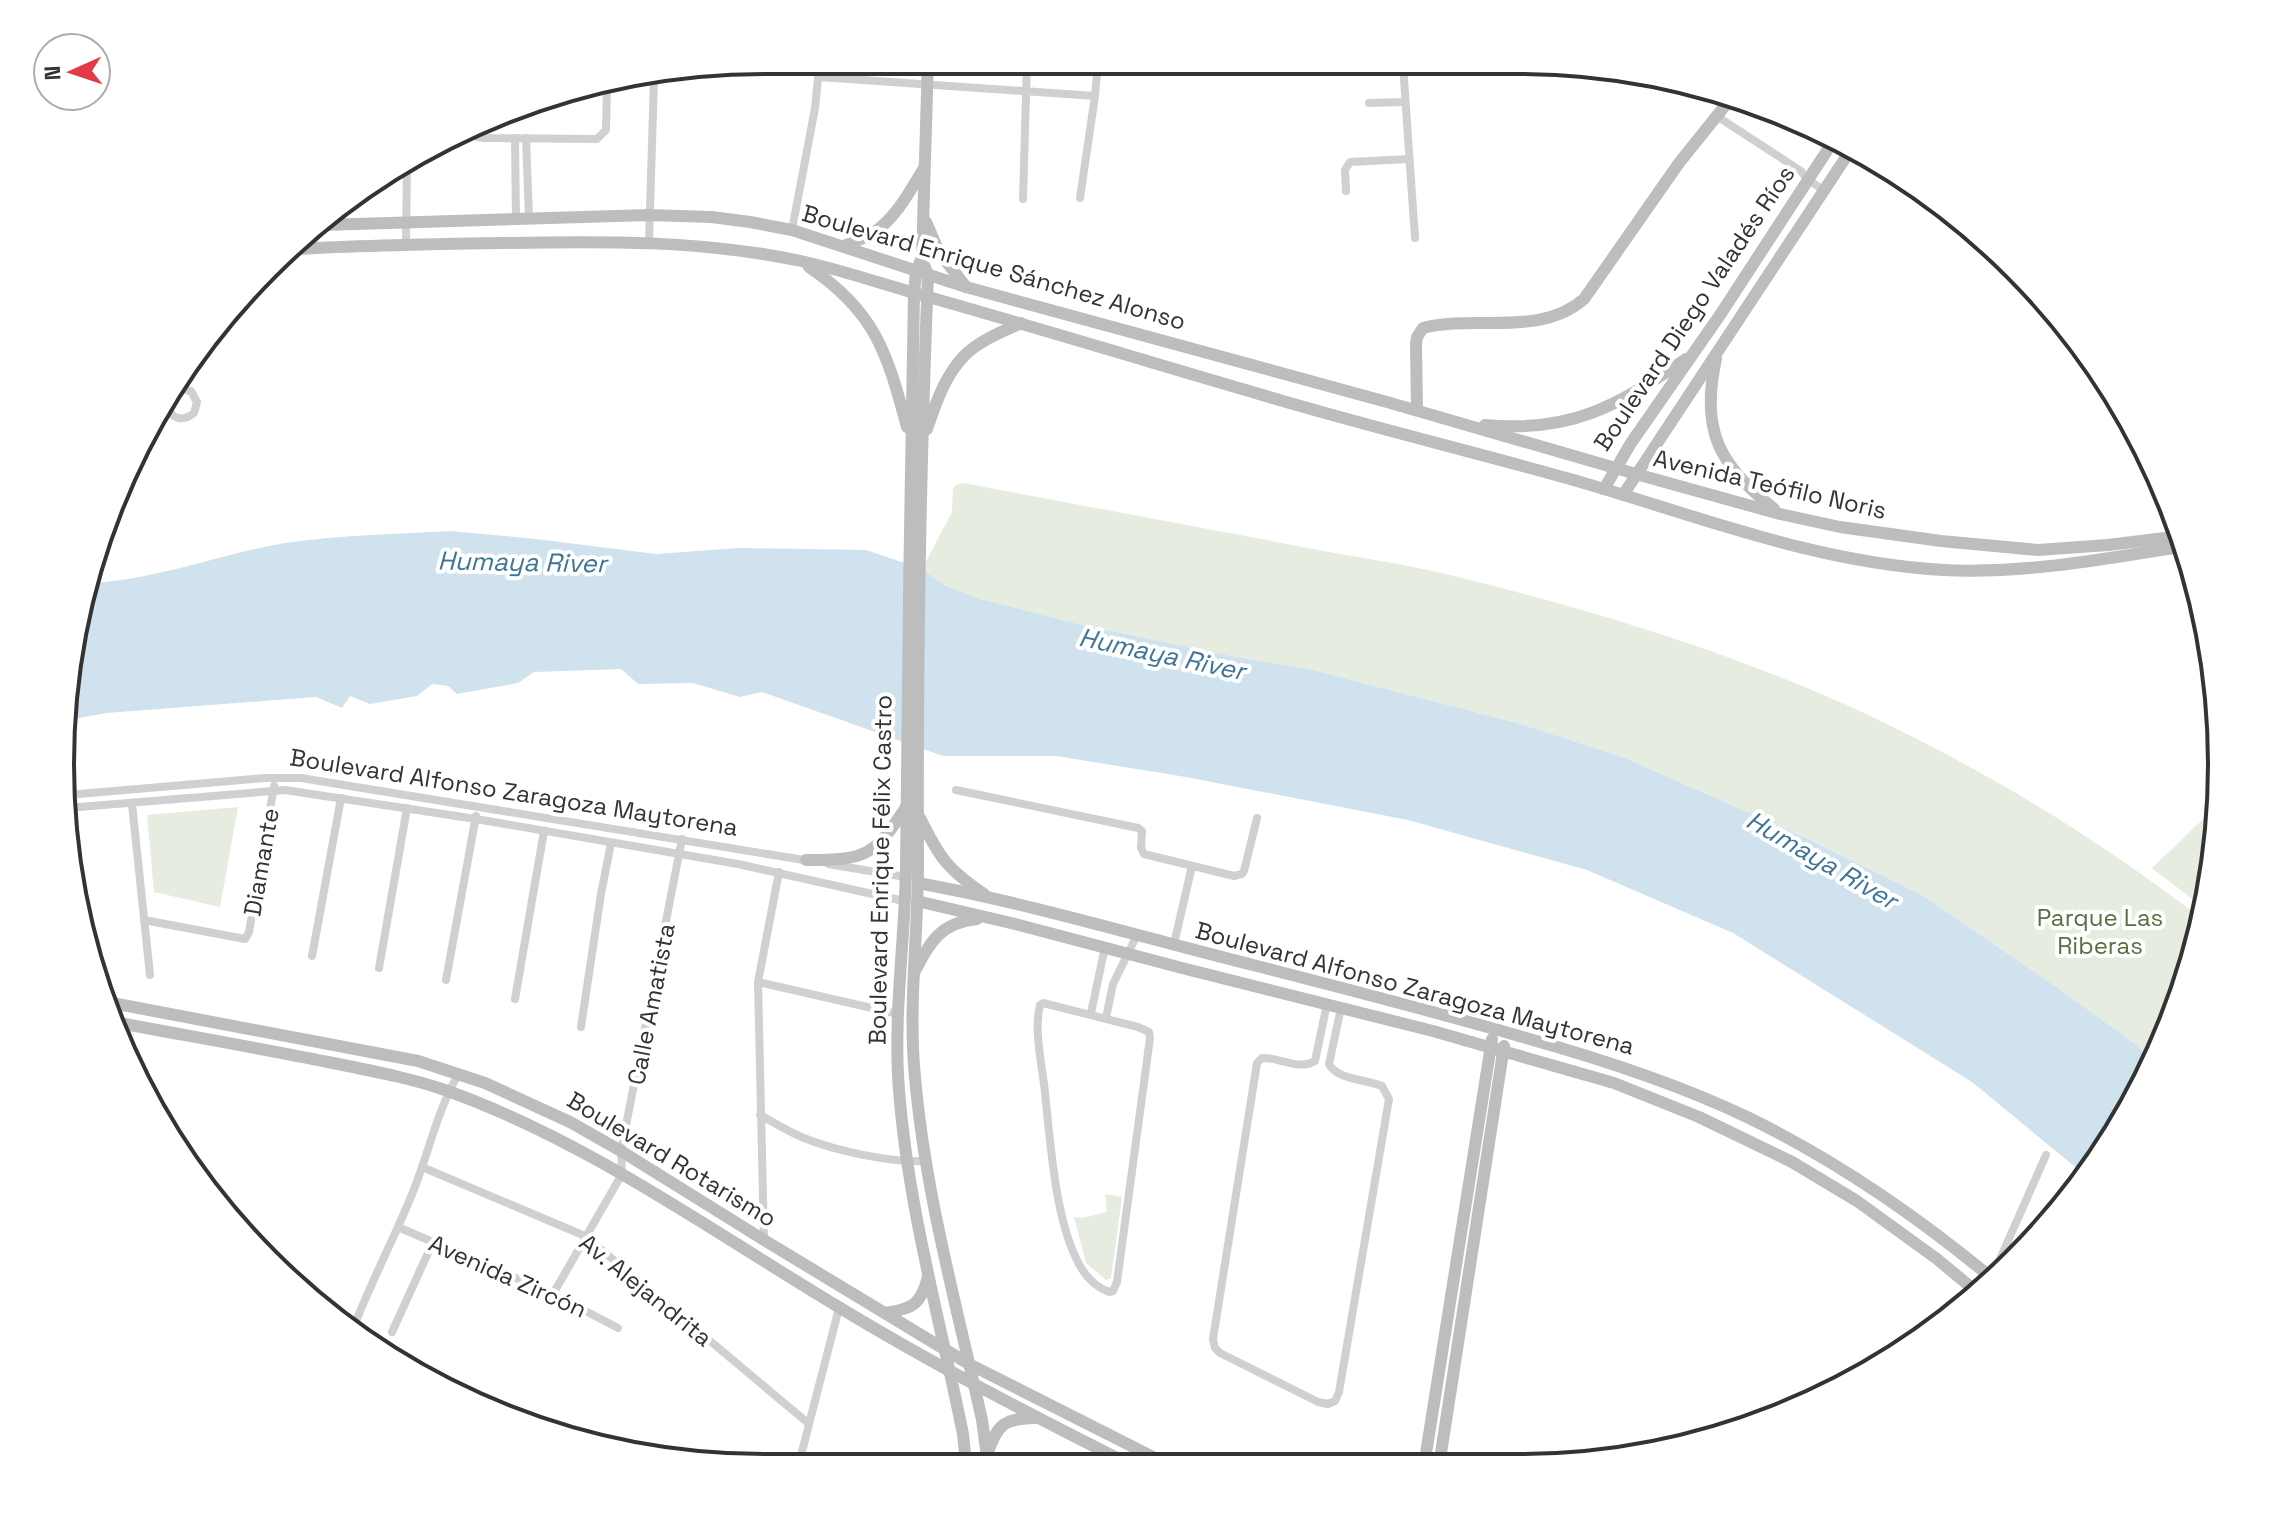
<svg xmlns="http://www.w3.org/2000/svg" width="2282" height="1528" viewBox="0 0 2282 1528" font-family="'Space Grotesk',sans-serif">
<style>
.green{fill:#e6ecdf}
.water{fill:#cfe2ee}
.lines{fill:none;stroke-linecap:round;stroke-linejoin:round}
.street{stroke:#d0d0d0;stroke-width:8}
.secondary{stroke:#bdbdbd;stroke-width:12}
.labels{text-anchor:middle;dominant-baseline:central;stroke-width:8;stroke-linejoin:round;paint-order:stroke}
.street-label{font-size:24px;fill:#333;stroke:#fff}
.park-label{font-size:24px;fill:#56703f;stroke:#fff}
.water-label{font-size:26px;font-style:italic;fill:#3f7597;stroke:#fff}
.rim{fill:none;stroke:#333;stroke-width:4}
</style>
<rect width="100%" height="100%" fill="#fff"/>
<g class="green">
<path d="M 963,483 C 1075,504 1186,525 1298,546 C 1352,557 1408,564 1462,578 C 1599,612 1737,654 1866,714 C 1985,770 2097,838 2201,918 L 2184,991 L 2153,1061 L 2138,1046 L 2055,986 L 1922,895 L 1808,839 L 1625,758 L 1521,724 L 1305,668 L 1236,657 L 1083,625 L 980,599 L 944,585 L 922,569 L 952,512 L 953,489 L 956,485 Z"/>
<polygon points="2218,805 2216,856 2204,908 2152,868"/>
<polygon points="238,807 220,907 154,892 147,815"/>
<polygon points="1105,1194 1122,1197 1111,1278 1106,1280 1086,1263 1074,1217 1082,1218 1107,1212"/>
</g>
<path class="water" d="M 451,531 L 536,539 L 656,554 L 739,548 L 866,550 L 922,569 L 944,585 L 980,599 L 1083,625 L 1236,657 L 1305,668 L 1521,724 L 1625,758 L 1808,839 L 1922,895 L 2055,986 L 2138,1046 L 2153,1061 L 2127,1116 L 2085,1175 L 1972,1082 L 1733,933 L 1587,870 L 1408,820 L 1186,777 L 1056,756 L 943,756 L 762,692 L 740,697 L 693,683 L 638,684 L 621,669 L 534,672 L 518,683 L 457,694 L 448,686 L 432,684 L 417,696 L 370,704 L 350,696 L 342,708 L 316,697 L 107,713 L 62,721 L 93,583 C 161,579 225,552 292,542 C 344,535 398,534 451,531 Z"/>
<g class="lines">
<g class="street">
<polyline points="1403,65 1415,238"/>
<polyline points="819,77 1095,96"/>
<polyline points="1369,103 1405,102"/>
<polyline points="1715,115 1801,171 1807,179 1822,189"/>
<polyline points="472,130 477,137 483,138 597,139 606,130 607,86"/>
<polyline points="515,138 516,219"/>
<polyline points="526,138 529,218"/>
<polyline points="1346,191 1345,170 1350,162 1409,159"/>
<polyline points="1080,198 1095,96 1098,62"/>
<polyline points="1023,199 1027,62"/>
<polyline points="792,230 815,108 820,60"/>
<polyline points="649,242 654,78"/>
<polyline points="406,245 407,162"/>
<path d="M 167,402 L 168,410 C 175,420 184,421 194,413 L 197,402 L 191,391 L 179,389 L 173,392"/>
<polyline points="956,790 1138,828 1142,831 1141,848 1144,854 1234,876 1242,874 1244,871 1257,818"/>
<polyline points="67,795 265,778 301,778 810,861"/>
<polyline points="132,804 150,975"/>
<polyline points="67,808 285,790 476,819 738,864 904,901"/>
<polyline points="828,864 906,877"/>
<polyline points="72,881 74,904"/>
<polyline points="144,920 245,939 249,932 274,786"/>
<polyline points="1174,944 1192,866"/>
<polyline points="312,956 341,798"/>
<polyline points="379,968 407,808"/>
<polyline points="446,980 476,816"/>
<polyline points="758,982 898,1014"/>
<polyline points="515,999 544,831"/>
<path d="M 1043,1003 L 1138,1027 L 1149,1032 L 1150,1038 L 1117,1282 L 1113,1291 L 1109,1292 C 1093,1286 1083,1274 1076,1258 C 1054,1213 1050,1135 1044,1084 C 1041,1060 1034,1029 1040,1005 Z"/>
<path d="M 1327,1004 L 1315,1061 C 1298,1071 1280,1057 1262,1058 L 1257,1063 L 1213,1339 L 1215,1348 L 1220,1353 L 1318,1402 L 1328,1404 L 1335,1401 L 1339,1392 L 1389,1099 L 1382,1086 C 1366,1079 1337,1080 1329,1064 L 1341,1008"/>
<polyline points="1091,1013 1105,947"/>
<polyline points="1106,1018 1113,984 1137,935"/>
<polyline points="581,1027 601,894 611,843"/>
<path d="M 760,1115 C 775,1123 789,1132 804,1138 C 836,1151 892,1163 926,1161"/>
<polyline points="422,1167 585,1236 808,1423"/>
<polyline points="398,1227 553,1294 618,1328"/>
<polyline points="764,1240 758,982 779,872"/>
<polyline points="1996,1276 1996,1268 2046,1155"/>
<polyline points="553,1294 622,1174 621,1151 682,839"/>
<polyline points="1972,1299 1985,1271"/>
<path d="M 353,1329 C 370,1284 392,1243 410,1199 C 428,1157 436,1112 459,1073"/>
<polyline points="392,1332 433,1242"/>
<polyline points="799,1463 839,1308"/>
</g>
<g class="secondary">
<path d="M 928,61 L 922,257 L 916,272 L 914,293 C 910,484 908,676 906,867 C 905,941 893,1016 899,1090 C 908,1207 940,1320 963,1434 L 966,1463"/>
<polyline points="926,222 939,252 966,287"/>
<polyline points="323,225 649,215 711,217 750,222 792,230 966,287 1387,402 1636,474 1780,514 1840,527 1941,541 2038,550 2108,545 2181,536"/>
<path d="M 844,246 C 854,242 865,238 873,233 C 896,218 910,191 924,168"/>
<path d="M 298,249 C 366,245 434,244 502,243 C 603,241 702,240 801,261 C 846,271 888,286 932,298 C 1038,328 1143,360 1249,391 C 1357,424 1468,450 1577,481 C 1698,516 1816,563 1944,570 C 2024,574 2105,559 2185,546"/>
<path d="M 809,267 C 876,312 887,353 907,427"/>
<path d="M 925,267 L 928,275 C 920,472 917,669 918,866 C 918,936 908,1007 915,1077 C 925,1193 957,1307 982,1420 L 988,1464"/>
<path d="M 1716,359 C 1700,431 1719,464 1774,509"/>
<path d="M 1417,410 L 1416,344 L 1417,337 L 1423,328 C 1475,314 1539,338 1584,299 L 1679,163 L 1728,102"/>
<path d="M 1485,425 C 1572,433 1617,406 1686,359"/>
<path d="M 927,429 C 936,403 945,375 965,355 C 980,340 1002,332 1021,323"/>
<polyline points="1604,489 1631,443 1720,315 1836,137"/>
<polyline points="1623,495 1852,148"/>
<path d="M 920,818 C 939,857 947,869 984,894"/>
<path d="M 806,860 C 865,860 874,857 906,807"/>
<path d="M 918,883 C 1033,904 1144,938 1257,966 C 1347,989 1437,1012 1526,1038 C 1601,1059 1676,1083 1747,1117 C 1836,1160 1917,1216 1993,1279"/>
<polyline points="917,901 1019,925 1182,968 1433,1031 1614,1083 1699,1117 1792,1162 1857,1201 1937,1259 1978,1293"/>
<path d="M 915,971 C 931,941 940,923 977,919"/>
<polyline points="112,1003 418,1061 485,1083 570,1122 621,1151 764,1240 969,1364 1167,1464"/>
<path d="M 119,1023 C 189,1036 258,1048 328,1062 C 367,1070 407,1077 445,1090 C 586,1140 710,1230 837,1306 C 932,1364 1030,1414 1129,1464"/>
<path d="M 885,1313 C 913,1309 921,1304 928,1277"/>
<path d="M 988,1452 C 998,1423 1005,1419 1035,1418"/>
<polyline points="1424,1466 1492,1039"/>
<polyline points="1439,1466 1504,1046"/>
</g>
</g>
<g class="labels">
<g class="street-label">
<text transform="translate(994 267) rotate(16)">Boulevard Enrique Sánchez Alonso</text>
<text transform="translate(1694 308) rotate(-56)">Boulevard Diego Valadés Ríos</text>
<text transform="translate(1770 484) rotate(13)">Avenida Teófilo Noris</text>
<text transform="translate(514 792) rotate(9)">Boulevard Alfonso Zaragoza Maytorena</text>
<text transform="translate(261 862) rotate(-80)">Diamante</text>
<text transform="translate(880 870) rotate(-89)">Boulevard Enrique Félix Castro</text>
<text transform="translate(1415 988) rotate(15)">Boulevard Alfonso Zaragoza Maytorena</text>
<text transform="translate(651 1004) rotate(-79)">Calle Amatista</text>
<text transform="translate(672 1159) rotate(31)">Boulevard Rotarismo</text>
<text transform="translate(508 1276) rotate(24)">Avenida Zircón</text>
<text transform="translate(646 1290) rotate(39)">Av. Alejandrita</text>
</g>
<g class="park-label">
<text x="2100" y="917">Parque Las<tspan x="2100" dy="28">Riberas</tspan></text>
</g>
<g class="water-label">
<text transform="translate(522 562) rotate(1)">Humaya River</text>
<text transform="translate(1162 654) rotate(12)">Humaya River</text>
<text transform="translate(1822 860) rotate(30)">Humaya River</text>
</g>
</g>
<path d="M0 0H2282V1528H0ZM764 74H1518A690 690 0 0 1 2208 764V764A690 690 0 0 1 1518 1454H764A690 690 0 0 1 74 764V764A690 690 0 0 1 764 74Z" fill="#fff" fill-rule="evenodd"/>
<path class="rim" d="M764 74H1518A690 690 0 0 1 2208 764V764A690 690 0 0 1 1518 1454H764A690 690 0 0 1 74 764V764A690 690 0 0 1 764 74Z"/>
<g transform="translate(72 72) rotate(267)"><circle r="38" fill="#ffffff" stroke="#adadad" stroke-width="2"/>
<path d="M0-6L14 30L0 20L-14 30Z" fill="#e63946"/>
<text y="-12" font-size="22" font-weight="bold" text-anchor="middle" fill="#333333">N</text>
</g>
</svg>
